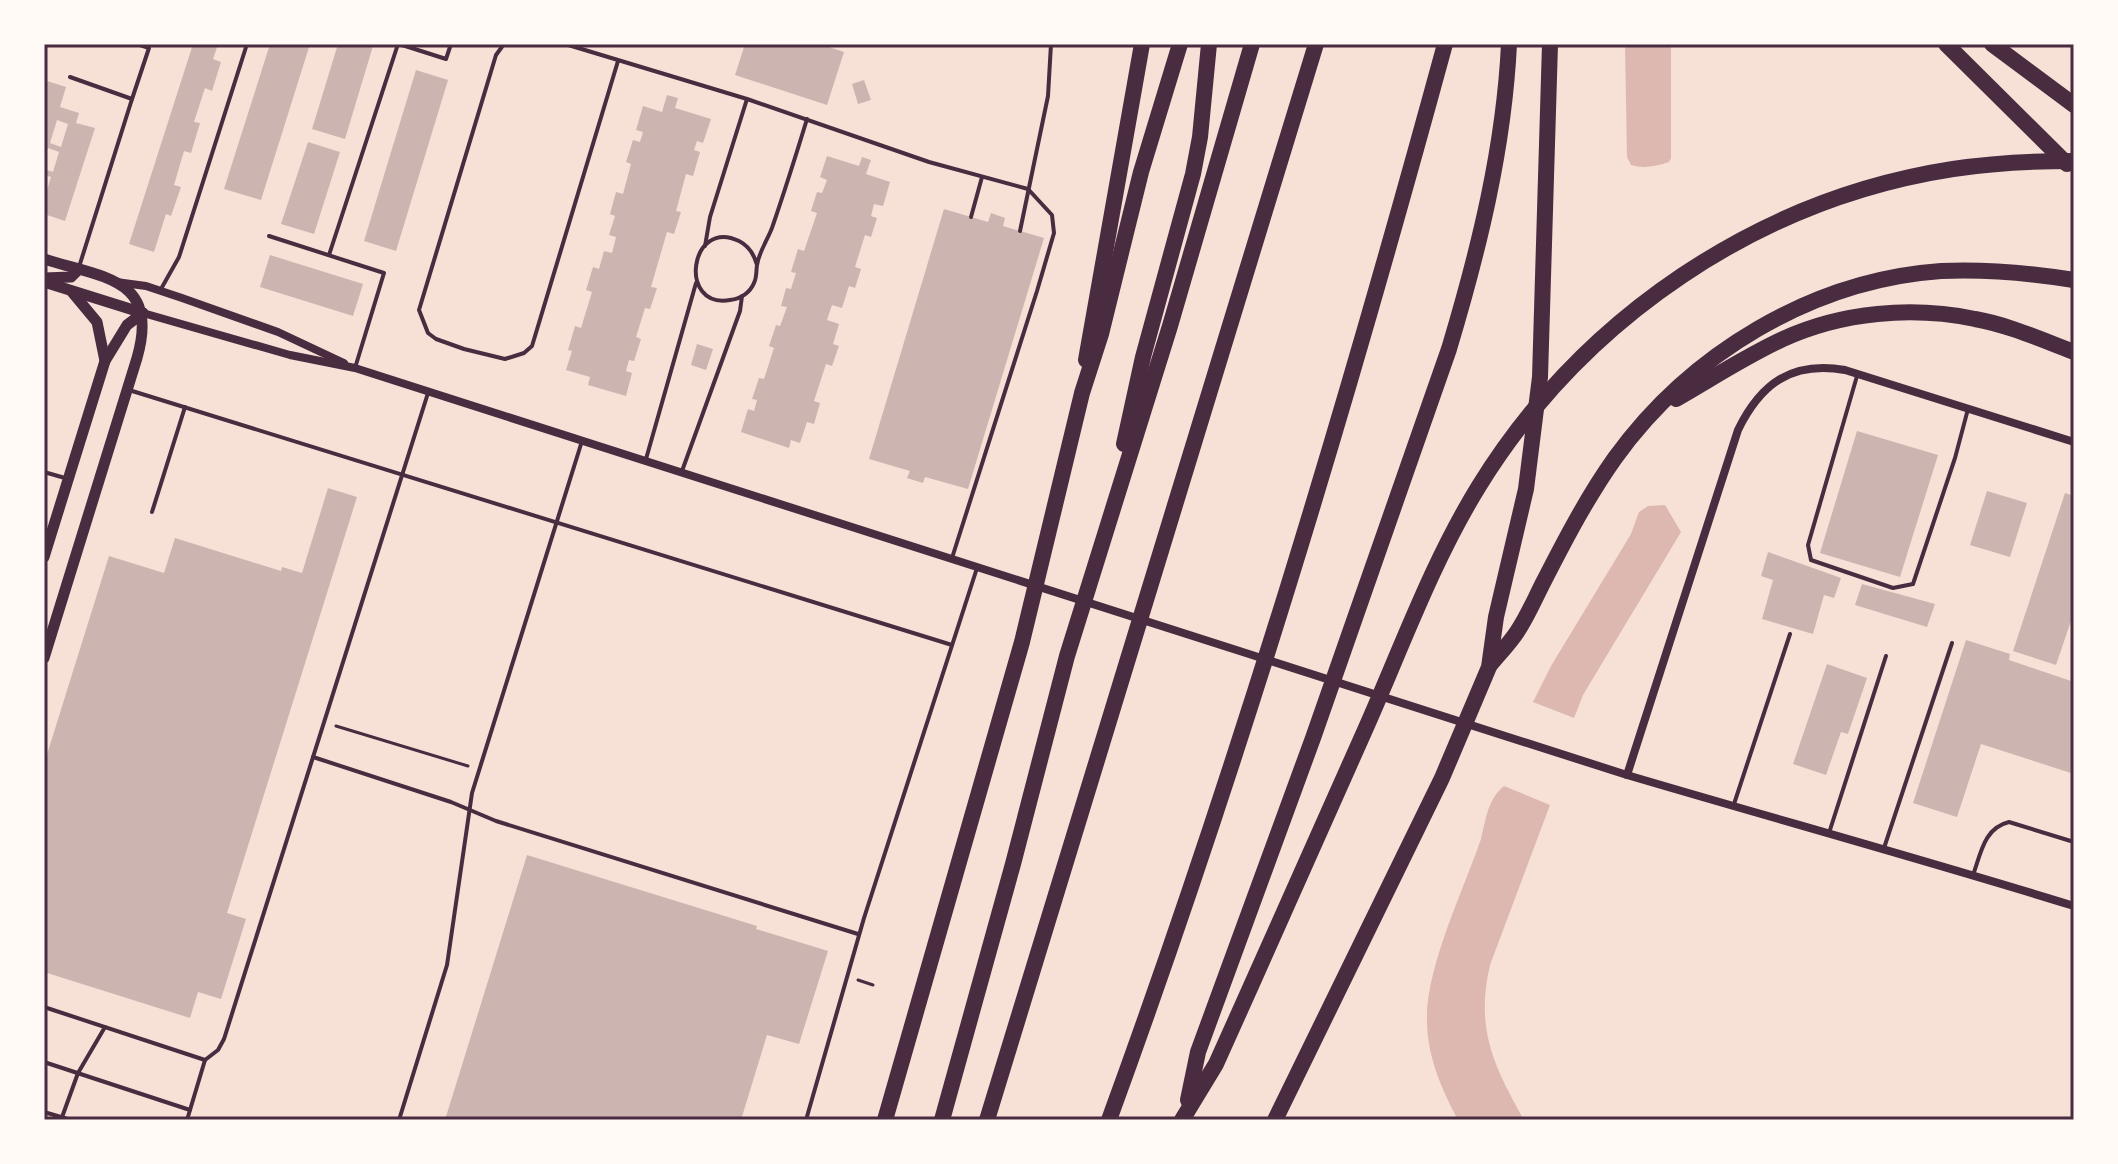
<svg xmlns="http://www.w3.org/2000/svg" width="2118" height="1164" viewBox="0 0 2118 1164" font-family="'PT Sans Narrow',sans-serif">
<style>
.water{fill:#dcb8b0}
.building{fill:#ccb4b1;fill-rule:evenodd}
.lines{fill:none;stroke-linecap:round;stroke-linejoin:round}
.path{stroke:#4a2c40;stroke-width:3}
.service{stroke:#4a2c40;stroke-width:4}
.minor{stroke:#4a2c40;stroke-width:8}
.tertiary{stroke:#4a2c40;stroke-width:11}
.motorway{stroke:#4a2c40;stroke-width:16}
.neatline{fill:none;stroke:#4a2c40;stroke-width:3}
</style>
<rect width="100%" height="100%" fill="#f7e1d7"/>
<g class="water">
<path d="M 1625,44 L 1671,44 L 1671,158 L 1669,162 C 1656,166 1644,169 1631,165 L 1627,157 Z"/>
<polygon points="1665,505 1681,532 1583,695 1574,718 1533,702 1551,666 1631,534 1639,512 1648,506"/>
<path d="M 1504,786 L 1550,805 L 1490,965 C 1475,1029 1494,1066 1524,1120 L 1458,1120 C 1442,1090 1427,1056 1427,1021 C 1425,969 1464,889 1481,839 C 1486,818 1488,799 1504,786 Z"/>
</g>
<g class="building">
<polygon points="193,44 218,44 213,59 221,62 212,91 205,88 194,122 200,123 191,153 184,151 174,185 181,187 171,216 166,214 154,252 129,244"/>
<polygon points="270,44 310,44 261,200 224,189"/>
<polygon points="338,44 373,46 345,139 312,129"/>
<polygon points="745,44 820,44 844,52 827,105 735,75"/>
<polygon points="416,70 448,80 396,251 364,241"/>
<path d="M 44,80 L 66,87 L 60,107 L 79,113 L 76,123 L 95,128 L 65,221 L 44,214 L 44,200 L 51,177 L 44,175 L 44,169 L 53,172 L 59,152 L 48,148 L 44,158 ZM 57,120 L 68,124 L 61,147 L 50,143 Z"/>
<polygon points="864,80 871,100 858,104 852,84"/>
<polygon points="667,95 678,98 675,108 711,119 703,143 697,141 694,150 700,152 693,176 686,174 676,211 681,212 674,234 667,232 651,287 657,288 650,309 645,308 636,337 641,339 634,361 629,360 626,371 632,373 626,396 588,385 590,377 566,370 572,351 568,350 575,326 581,328 592,292 586,290 593,267 599,269 604,251 612,253 616,237 609,235 615,216 610,214 616,192 623,194 631,164 626,162 633,140 640,142 643,132 636,130 643,106 662,112"/>
<polygon points="308,142 340,152 314,234 281,224"/>
<polygon points="827,156 859,166 862,157 871,160 866,174 890,182 883,206 874,204 871,216 877,218 871,237 865,235 855,267 861,269 855,288 849,286 842,308 832,305 827,320 839,324 833,344 839,346 832,366 826,364 814,401 820,403 814,424 807,422 800,443 791,440 789,448 741,432 748,409 754,411 757,400 752,399 759,378 764,379 774,348 769,346 776,325 780,326 787,307 781,306 786,288 791,289 796,273 791,272 798,249 804,251 817,213 811,211 817,192 822,193 827,180 820,177"/>
<polygon points="944,209 988,222 991,213 1005,218 1003,226 1044,238 968,489 925,477 923,483 907,478 910,471 869,459"/>
<polygon points="270,255 363,284 353,316 260,287"/>
<polygon points="697,344 713,349 706,370 691,365"/>
<polygon points="1857,431 1938,455 1900,577 1820,553"/>
<polygon points="328,488 357,497 227,913 246,919 221,999 198,992 190,1018 44,972 44,764 109,556 164,573 175,538 281,571 282,567 302,573"/>
<polygon points="1987,491 2027,503 2010,557 1970,545"/>
<polygon points="2065,493 2074,496 2074,612 2056,665 2013,651"/>
<polygon points="1768,552 1841,578 1834,598 1824,595 1813,634 1762,619 1773,580 1761,576"/>
<polygon points="1862,584 1935,604 1927,627 1855,605"/>
<polygon points="1966,640 2010,654 2009,660 2074,682 2074,774 1981,744 1957,817 1913,803"/>
<polygon points="1827,664 1867,678 1848,734 1841,732 1826,775 1793,764"/>
<polygon points="527,855 757,926 756,929 828,951 799,1044 767,1035 741,1120 445,1120"/>
</g>
<g class="lines">
<g class="path">
<polyline points="336,726 468,766"/>
<polyline points="858,980 873,985"/>
</g>
<g class="service">
<polyline points="399,44 446,59 451,44"/>
<polyline points="504,44 496,55 419,310 428,333 436,339 464,349 505,359 524,353 532,346 618,61"/>
<polyline points="565,44 747,99 929,162 1028,189 1052,215 1054,233 1037,291 952,558"/>
<polyline points="70,77 132,99 79,267"/>
<polyline points="132,99 149,48 137,44"/>
<polyline points="971,217 982,177"/>
<polyline points="1020,231 1048,96 1051,44"/>
<polyline points="269,236 384,273 355,368"/>
<polyline points="705,246 710,217 747,99"/>
<polyline points="329,255 398,44"/>
<path d="M 757,265 C 754,254 749,246 739,241 C 690,217 677,309 730,300 C 740,299 750,293 754,283 C 757,277 756,271 757,265 C 759,251 769,238 773,225 C 785,190 796,155 807,119"/>
<polyline points="161,289 179,257 247,44"/>
<polyline points="1857,376 1808,545 1811,560 1893,588 1913,584 1955,458 1968,409"/>
<polyline points="129,390 952,645"/>
<polyline points="646,459 696,283"/>
<polyline points="682,471 740,311 742,296"/>
<polyline points="44,472 65,478"/>
<polyline points="152,512 185,407"/>
<polyline points="2074,658 2074,656"/>
<polyline points="313,757 451,802 496,821 858,934"/>
<polyline points="1734,804 1790,634"/>
<polyline points="1829,833 1886,656"/>
<polyline points="1884,848 1952,643"/>
<path d="M 1973,875 C 1981,853 1984,828 2009,822 L 2074,842"/>
<polyline points="44,1007 205,1060"/>
<polyline points="44,1062 190,1110"/>
<polyline points="44,1112 71,1120"/>
<polyline points="61,1120 78,1073 105,1027"/>
<polyline points="187,1120 205,1060 218,1050 224,1039 428,393"/>
<polyline points="399,1120 447,965 472,793 582,441"/>
<polyline points="806,1120 864,918 977,568"/>
</g>
<g class="minor">
<polyline points="116,282 146,286 182,298 278,332 344,363"/>
<path d="M 143,313 L 290,355 L 355,368 L 1627,775 C 1776,819 1925,860 2074,906"/>
<path d="M 1627,775 L 1738,430 C 1761,383 1792,361 1845,370 L 2074,442"/>
</g>
<g class="tertiary">
<path d="M 44,259 C 104,278 160,278 137,358 L 44,658"/>
<polyline points="44,278 71,277 78,270"/>
<polyline points="44,282 143,313"/>
<polyline points="72,292 97,322 105,361"/>
<polyline points="44,557 105,361 127,325 143,313"/>
</g>
<g class="motorway">
<polyline points="1946,44 2067,164"/>
<polyline points="1992,44 2074,105"/>
<polyline points="1086,360 1142,44"/>
<path d="M 1676,399 C 1711,379 1746,356 1783,339 C 1842,312 1912,306 1975,319 C 2009,325 2042,340 2074,352"/>
<polyline points="1124,444 1143,357 1193,174 1200,137 1209,44"/>
<path d="M 1490,665 C 1499,654 1509,644 1517,632 C 1528,616 1536,596 1545,579 C 1566,538 1588,496 1615,458 C 1690,354 1812,280 1941,271 C 1986,269 2030,273 2074,280"/>
<path d="M 1188,1100 L 1198,1052 L 1313,738 L 1449,349 C 1479,249 1504,148 1509,44"/>
<polyline points="885,1120 1022,642 1082,393 1101,334 1141,172 1180,44"/>
<polyline points="942,1120 1013,864 1067,656 1170,326 1252,44"/>
<polyline points="987,1120 1316,44"/>
<path d="M 1109,1120 C 1238,767 1346,407 1445,44"/>
<path d="M 1182,1120 L 1216,1064 C 1266,953 1315,842 1365,730 C 1401,649 1432,562 1479,486 C 1583,318 1758,199 1953,169 C 1993,163 2033,161 2074,161"/>
<polyline points="1275,1120 1442,778 1489,667 1496,617 1526,489 1540,377 1550,44"/>
</g>
</g>
<rect width="2118" height="1164" fill="none" stroke="#fffaf5" stroke-width="92"/>
<rect x="46" y="46" width="2026" height="1072" class="neatline"/>
</svg>
